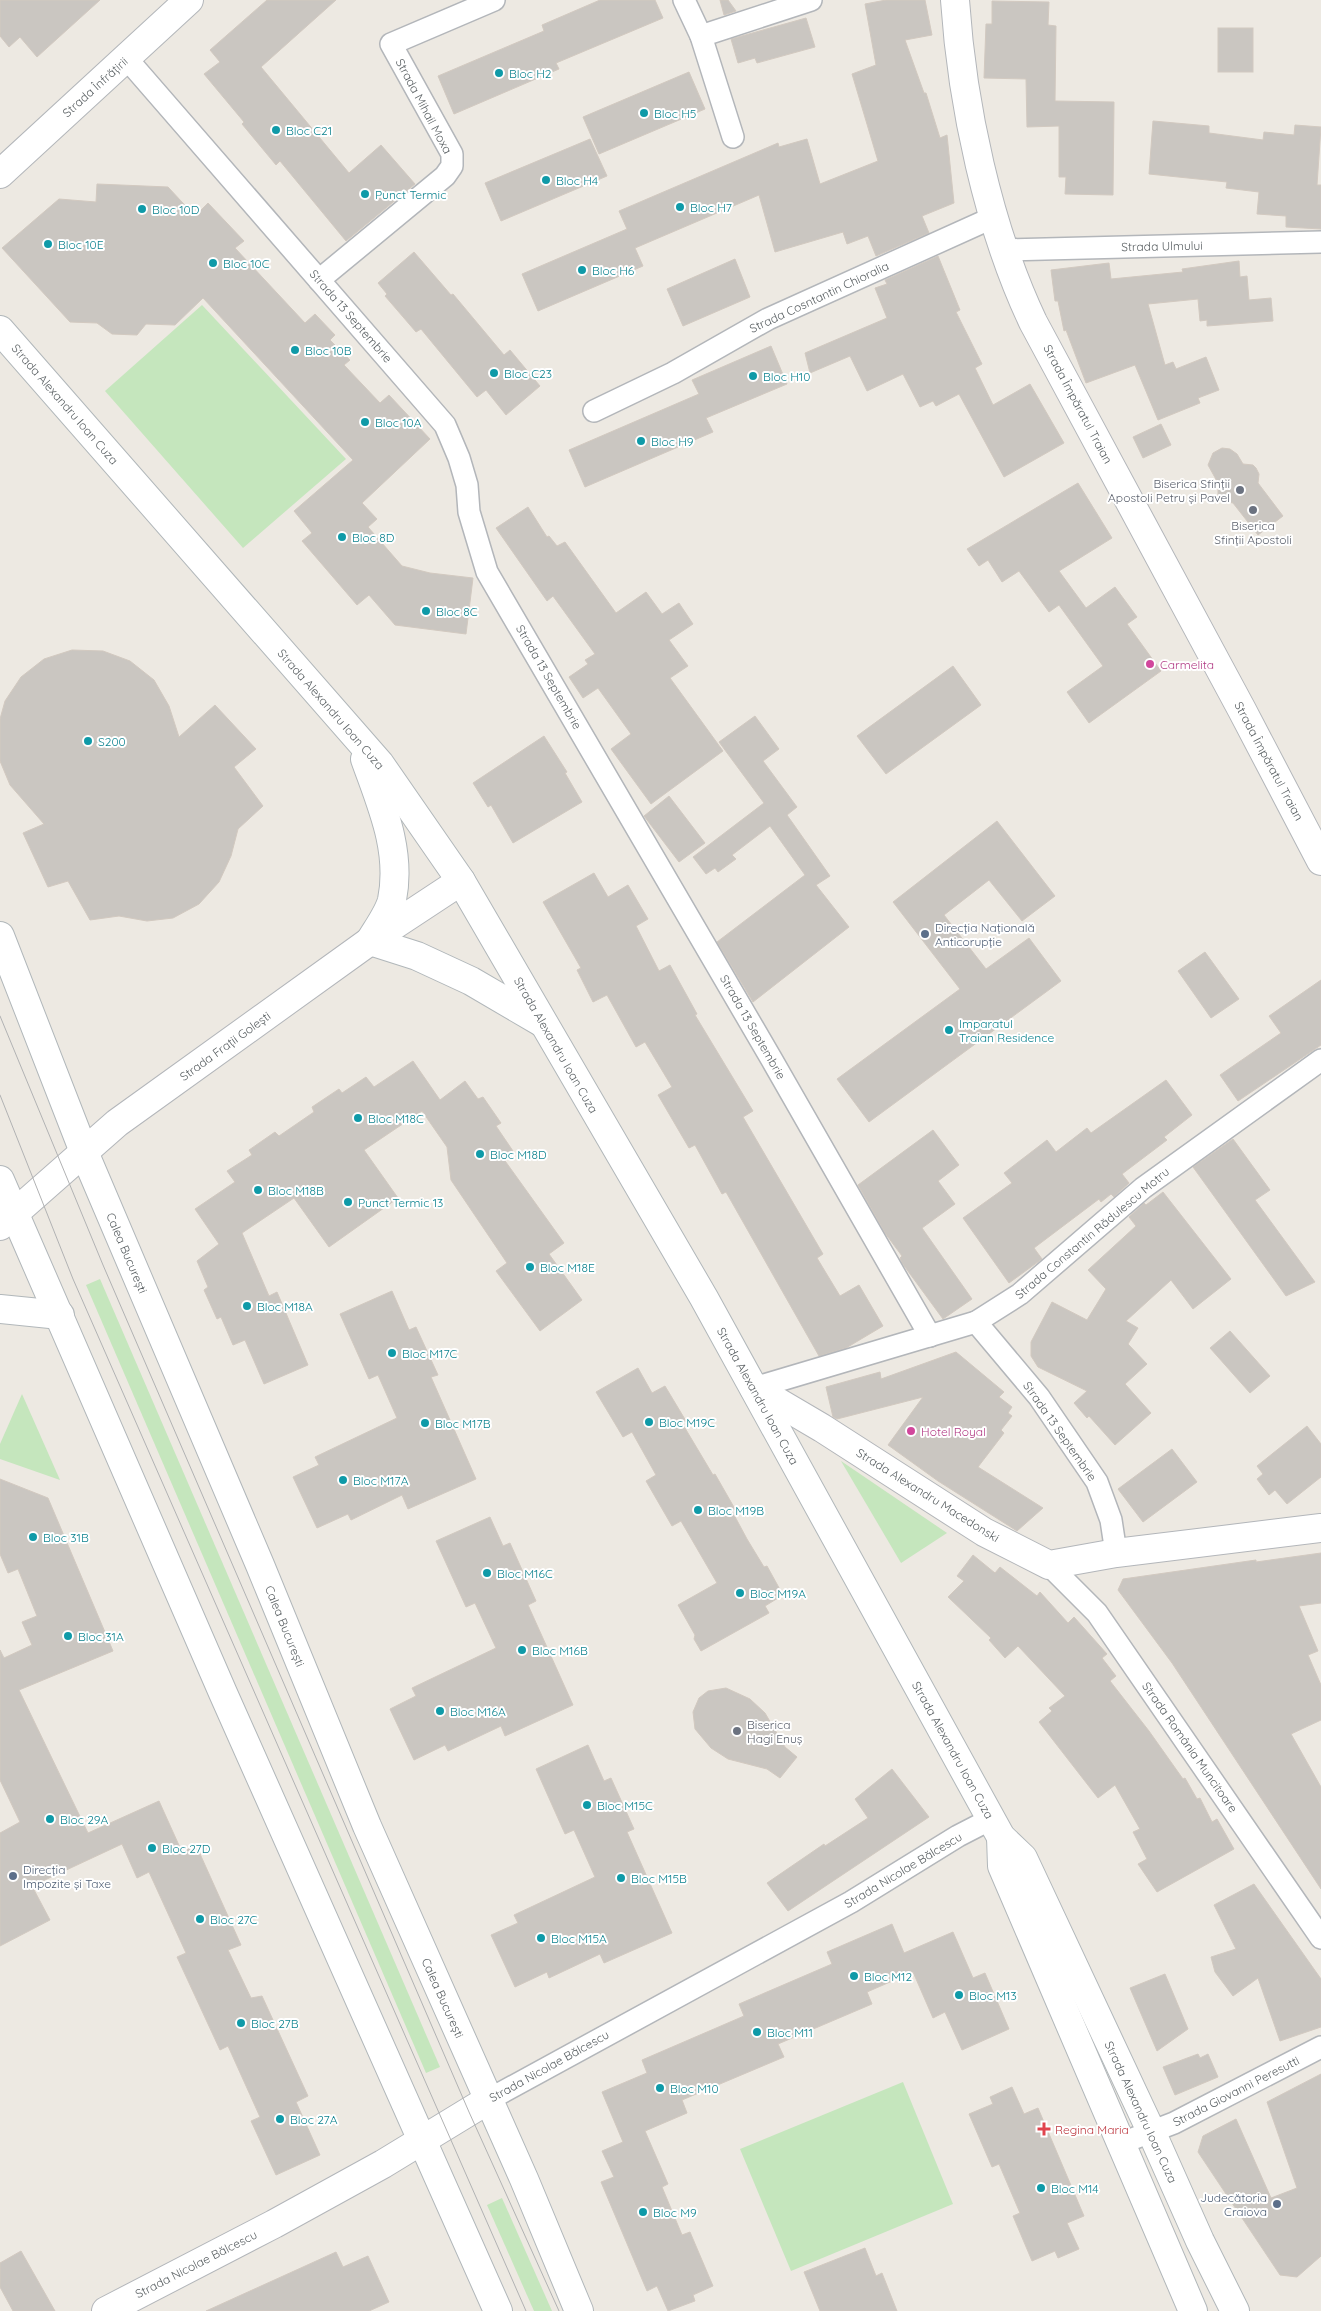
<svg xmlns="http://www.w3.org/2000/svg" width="1321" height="2311" viewBox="0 0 1321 2311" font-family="Quicksand,sans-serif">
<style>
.green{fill:#c5e6bd}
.building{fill:#cac6c1;stroke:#d2c9c0}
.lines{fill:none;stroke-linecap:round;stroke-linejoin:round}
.minor-casing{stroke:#b3b6ba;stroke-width:24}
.tertiary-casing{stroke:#b3b6ba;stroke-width:30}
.secondary-casing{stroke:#b1b7ba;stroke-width:30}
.minor{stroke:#fff;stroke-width:21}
.tertiary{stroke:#fff;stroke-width:28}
.secondary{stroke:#fff;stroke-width:28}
.tram{stroke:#b1b2b3;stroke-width:1}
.culture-dot{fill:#0f9aa8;stroke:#fff;stroke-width:2}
.worship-dot{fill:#6b7280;stroke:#fff;stroke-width:2}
.hotel-dot{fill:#d1479c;stroke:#fff;stroke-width:2}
.service-dot{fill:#5c6f8a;stroke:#fff;stroke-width:2}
.health-dot{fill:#e0444e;stroke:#fff;stroke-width:2}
.labels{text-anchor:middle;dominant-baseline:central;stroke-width:4;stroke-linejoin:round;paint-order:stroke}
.culture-label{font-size:12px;fill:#0d838f;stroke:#fff;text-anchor:start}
.street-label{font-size:12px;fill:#5a6063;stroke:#fff}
.worship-label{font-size:12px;fill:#5b616d;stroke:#fff;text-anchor:end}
.hotel-label{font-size:12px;fill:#b23c85;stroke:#fff;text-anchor:start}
.service-label{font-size:12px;fill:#4e5e75;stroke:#fff;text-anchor:start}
.health-label{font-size:12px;fill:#be3a42;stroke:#fff;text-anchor:start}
</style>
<rect width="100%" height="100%" fill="#ede9e2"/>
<g class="green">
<polygon points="202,305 346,459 243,548 105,391"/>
<polygon points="100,1279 440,2067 426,2073 86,1285"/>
<polygon points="22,1394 60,1480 0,1459 0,1444"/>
<polygon points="841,1461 947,1533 901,1563"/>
<polygon points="903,2082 953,2204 791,2271 740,2149"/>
<polygon points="502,2198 552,2311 534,2311 487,2205"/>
</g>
<g class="building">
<polygon points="0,0 100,0 37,57 20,37 9,47 0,36"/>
<polygon points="267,0 336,0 261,67 349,173 381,145 415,184 346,241 280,161 276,165 242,124 244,122 204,74 220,62 210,50"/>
<polygon points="600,0 655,0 663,18 556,63 559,69 454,114 438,76 544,31 542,25"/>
<polygon points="720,0 728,0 736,11 724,15"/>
<polygon points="886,0 925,0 932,35 905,40 924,93 926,93 940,138 947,135 954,203 922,216 929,233 876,256 868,236 847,244 843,232 775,252 759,195 635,248 643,266 538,311 522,274 627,229 619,211 778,143 779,147 807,139 820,184 878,161 852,74 876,65 865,4"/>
<polygon points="992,1 1049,2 1048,25 1056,26 1055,101 1114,102 1113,195 1065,194 1066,177 1059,177 1059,126 1027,127 1026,79 984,78 986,24 992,24"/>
<polygon points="806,18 815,47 757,63 755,58 738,63 731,39"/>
<rect x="1218" y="28" width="35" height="44"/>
<polygon points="689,72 705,109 599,154 583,117"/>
<polygon points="1153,121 1209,126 1209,133 1263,140 1264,132 1294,135 1295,125 1321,127 1317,185 1321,185 1321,229 1286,227 1286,216 1257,214 1259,192 1226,188 1227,182 1149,174"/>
<polygon points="590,139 607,176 501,221 485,183"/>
<polygon points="97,184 168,187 195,216 208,203 244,241 235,248 305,323 315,314 335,335 330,340 350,360 344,365 380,403 389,395 430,439 362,503 377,519 368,527 402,566 430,573 473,578 466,634 395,625 369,595 357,605 302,541 312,533 294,511 353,460 203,298 175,325 146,324 137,335 112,334 97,323 70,322 2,248 59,199 96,202"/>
<polygon points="414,252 451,295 453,294 504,355 510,350 540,386 506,415 486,390 477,397 421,329 416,332 385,296 387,294 378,283"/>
<polygon points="938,256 960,310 956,312 982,364 975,368 993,405 1030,384 1064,443 1004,477 959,394 936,406 933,401 920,407 903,374 867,391 850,356 810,373 805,353 887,318 875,288 887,284 885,280"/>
<polygon points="735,259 750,297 683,326 667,289"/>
<polygon points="1239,261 1240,277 1247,276 1249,300 1271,298 1273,321 1207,326 1207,320 1200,321 1198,299 1148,304 1165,365 1173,362 1176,369 1206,357 1219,390 1198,398 1200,403 1158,420 1135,365 1086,383 1066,330 1064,331 1058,301 1055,301 1051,270 1109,263 1111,279 1183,272 1182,269"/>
<polygon points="771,346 787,384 706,418 713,432 585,487 569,450 699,394 692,380"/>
<polygon points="1161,424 1171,445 1143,458 1133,437"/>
<polygon points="1222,448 1230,449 1237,454 1243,464 1253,465 1256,468 1259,474 1258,483 1283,516 1258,535 1233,503 1224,501 1218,496 1218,483 1208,465 1213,453"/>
<polygon points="1078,483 1112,538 1059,571 1086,608 1115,587 1137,617 1127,624 1161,671 1089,723 1067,692 1103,666 1059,605 1049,612 1019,571 1002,582 988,560 979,566 967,549"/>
<polygon points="528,507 547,537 549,536 557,546 565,542 616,613 646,592 662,614 679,603 693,624 669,640 688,666 670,678 723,751 651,804 611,749 631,734 598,688 583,698 569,677 588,664 585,660 595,654 553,596 547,601 496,528"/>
<polygon points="72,650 103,651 130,661 154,680 169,706 179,737 215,705 256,749 234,767 263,806 238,829 231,856 219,882 199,904 173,918 147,921 119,916 90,920 68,881 48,887 23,833 44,824 10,785 0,761 0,719 5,701 21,677 44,659"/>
<polygon points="953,666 981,705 886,774 857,736"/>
<polygon points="755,716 779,749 763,761 797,807 787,815 830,876 816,885 849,927 753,1002 717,942 805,875 770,826 732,855 736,859 718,872 715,868 706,874 693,857 764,803 719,742"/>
<polygon points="544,736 567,772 565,773 582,802 513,843 491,805 488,807 473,783"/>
<polygon points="669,796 705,843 679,862 644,816"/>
<polygon points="997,821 1055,896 1022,921 989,880 944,915 986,969 1029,938 1061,981 869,1122 837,1079 960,989 893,902"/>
<polygon points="594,873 608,897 628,885 648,919 636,926 659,971 670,965 697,1014 695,1015 753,1111 743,1117 823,1254 817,1258 840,1296 859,1285 883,1326 846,1348 819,1356 726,1192 722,1194 695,1145 689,1148 658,1095 672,1087 645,1042 636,1047 607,995 593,1002 577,970 581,968 543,902"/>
<polygon points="1205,952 1239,999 1211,1018 1178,971"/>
<polygon points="1321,980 1321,1045 1238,1101 1220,1075 1281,1033 1269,1016"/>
<polygon points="413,1061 440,1100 465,1081 478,1099 483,1097 501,1123 496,1126 513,1151 503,1158 564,1243 549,1254 582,1300 540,1331 496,1271 507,1263 451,1180 447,1147 422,1111 364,1150 398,1198 329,1247 294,1198 242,1233 269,1296 277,1292 308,1365 264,1384 245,1340 233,1345 221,1317 217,1319 204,1290 208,1287 197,1261 219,1244 195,1209 235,1182 227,1171 252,1155 249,1150 275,1132 279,1136 314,1112 312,1107 339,1089 342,1093 366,1077 374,1087"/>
<polygon points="1166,1080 1192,1115 1164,1137 1167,1140 1122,1174 1129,1183 1114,1197 1111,1194 1101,1202 1099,1199 1034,1248 1042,1259 1009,1283 963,1218 1012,1183 1004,1173 1047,1140 1056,1152 1087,1128 1091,1133"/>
<polygon points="933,1130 959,1165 938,1181 955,1204 922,1228 972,1299 943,1319 902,1263 900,1258 902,1256 885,1233 858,1185"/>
<polygon points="1233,1139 1270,1190 1255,1200 1315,1282 1286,1296 1193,1167"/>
<polygon points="1163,1192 1231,1279 1193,1309 1171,1280 1126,1321 1138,1328 1128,1344 1147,1364 1125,1384 1151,1413 1115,1445 1089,1416 1087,1418 1074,1403 1087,1391 1038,1367 1031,1356 1031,1342 1052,1302 1087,1320 1106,1289 1088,1270 1136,1226 1129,1217 1144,1203 1146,1205"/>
<polygon points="392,1291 409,1330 416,1327 438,1375 431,1377 476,1479 408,1509 402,1495 351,1520 348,1514 317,1528 293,1477 319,1465 315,1457 397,1418 378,1375 369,1379 340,1314"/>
<polygon points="1230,1331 1270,1376 1250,1393 1210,1348"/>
<polygon points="956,1352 1004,1392 999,1397 1012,1407 1008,1413 1012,1416 1001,1430 1004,1433 978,1467 1043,1508 1017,1531 938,1481 888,1445 923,1397 837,1419 833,1417 826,1387 880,1372 881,1379"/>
<polygon points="638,1368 652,1393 665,1386 686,1421 682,1423 713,1475 715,1474 735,1509 732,1511 747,1539 764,1567 767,1566 783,1595 765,1606 769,1613 701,1651 694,1639 695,1635 678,1605 717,1583 681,1521 672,1526 646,1481 656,1475 632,1432 623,1437 596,1392"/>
<polygon points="1307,1426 1321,1444 1321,1477 1287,1504 1275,1490 1269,1495 1257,1479 1263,1474 1257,1466"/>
<polygon points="1172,1449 1197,1482 1143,1522 1118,1489"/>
<polygon points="0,1479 48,1498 113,1651 19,1690 88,1833 159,1801 182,1852 196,1845 241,1945 228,1950 251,1998 262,1996 308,2096 296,2102 320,2155 276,2175 251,2121 260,2117 228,2046 220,2050 177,1957 186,1953 149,1872 137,1878 122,1844 32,1886 50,1920 0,1946 0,1833 20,1822 0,1780 0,1650 4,1658 32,1645 22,1622 37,1616 18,1569 8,1573 0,1554"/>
<polygon points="490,1517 503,1546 510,1543 536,1601 528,1605 573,1705 505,1736 501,1726 448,1751 445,1745 414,1760 390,1709 416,1696 412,1688 496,1648 475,1603 466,1607 436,1541"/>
<polygon points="1321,1553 1321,1603 1299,1606 1318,1651 1308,1655 1321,1685 1321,1720 1291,1734 1321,1787 1321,1889 1172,1663 1118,1590 1123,1579 1256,1560 1256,1562"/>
<polygon points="973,1555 995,1573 1000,1567 1037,1596 1040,1592 1068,1623 1074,1617 1107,1654 1102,1658 1116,1676 1110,1681 1149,1731 1183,1779 1185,1778 1197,1799 1200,1798 1212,1822 1217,1819 1234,1849 1157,1892 1138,1864 1147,1859 1133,1832 1140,1829 1115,1785 1098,1798 1039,1722 1052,1711 1049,1708 1065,1696 1018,1646 1005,1658 989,1640 991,1638 948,1597 964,1581 957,1576"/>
<polygon points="726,1688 750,1699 765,1713 785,1747 797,1757 780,1778 767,1769 728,1759 711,1748 695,1729 693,1712 699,1698 708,1691"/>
<polygon points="588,1745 604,1781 611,1778 634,1829 627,1832 672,1933 604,1963 600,1954 549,1978 547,1972 515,1987 491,1935 518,1923 514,1915 595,1877 574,1830 565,1834 536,1769"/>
<polygon points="892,1769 929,1817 788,1911 767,1883 824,1844 825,1846 868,1818 855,1799"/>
<polygon points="1254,1884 1321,1979 1321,2027 1280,2041 1258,1978 1233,1996 1215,1972 1211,1957 1236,1949 1214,1905"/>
<polygon points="892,1924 904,1953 953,1932 973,1978 985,1973 1009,2029 962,2050 945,2012 933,2018 913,1972 867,1992 872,2004 778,2044 784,2057 682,2100 687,2113 645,2131 668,2184 662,2187 682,2235 690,2232 713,2286 693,2295 695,2301 668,2311 657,2286 647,2291 601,2182 614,2177 602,2151 623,2142 602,2092 647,2073 642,2060 744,2016 739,2004 832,1964 827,1952"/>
<polygon points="1165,1974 1188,2029 1157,2051 1130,1988"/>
<polygon points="1198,2054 1200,2058 1208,2054 1218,2077 1175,2095 1163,2067"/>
<polygon points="1321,2074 1321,2256 1297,2277 1280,2275 1198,2152 1203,2136 1236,2119 1271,2198 1297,2188 1267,2102"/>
<polygon points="1012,2087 1024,2114 1038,2108 1084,2216 1067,2223 1079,2249 1058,2258 1055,2251 1032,2261 1013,2216 1020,2213 999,2164 992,2167 969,2114 993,2104 990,2097"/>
<polygon points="865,2248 876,2276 882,2273 897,2311 820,2311 804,2272"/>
<polygon points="21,2251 55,2311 13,2311 0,2287 0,2263"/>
<polygon points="336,2252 343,2267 368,2256 389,2302 369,2311 206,2311"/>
</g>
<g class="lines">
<defs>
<g id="minor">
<polyline points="684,0 701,36 733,137"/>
<polyline points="701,36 811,0"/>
<polyline points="127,59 445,425 459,458 467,485 469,512 487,572 772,1060 930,1336"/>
<polyline points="1003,250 1321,242"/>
<polyline points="319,280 445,176 452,166 452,154 391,44 494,0"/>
<polyline points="594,411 673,373 768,319 994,217"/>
<polyline points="976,1322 1039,1397 1097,1482 1111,1520 1116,1553"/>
<polyline points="754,1388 976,1322 1020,1294 1143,1188 1321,1060"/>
<polyline points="1049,1565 1097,1613 1321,1938"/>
<polyline points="488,2100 851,1902 958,1836 991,1819"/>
<polyline points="1122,2143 1174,2123 1321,2047"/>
</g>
<g id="tertiary">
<path d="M 955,0 C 962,105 988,227 1033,322 L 1242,710 L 1321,861"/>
<polyline points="0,174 189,0"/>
<polyline points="0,1226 117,1123 370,941 461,881"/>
<polyline points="754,1388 822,1428 984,1532 1049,1565 1116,1553 1321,1528"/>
<polyline points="106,2311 274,2224 383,2164 488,2100"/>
</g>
<g id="secondary">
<polyline points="0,330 380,764 461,881 704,1298 1001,1837 1023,1858 1151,2131 1200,2241 1235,2311"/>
<path d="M 365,759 C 381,804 402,850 392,900 C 389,913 377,929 370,941 L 417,956 L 471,981 L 541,1022"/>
<polyline points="0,936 84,1152 260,1565 367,1826 524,2179 579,2311"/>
<polyline points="0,1180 223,1693 498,2311"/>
<polyline points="0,1309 60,1315"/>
<polyline points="1001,1837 1002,1866 1193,2311"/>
</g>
</defs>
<use href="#minor" class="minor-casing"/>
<use href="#tertiary" class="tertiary-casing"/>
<use href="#secondary" class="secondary-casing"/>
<use href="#minor" class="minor"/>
<use href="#tertiary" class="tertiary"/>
<use href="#secondary" class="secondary"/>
<g class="tram">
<polyline points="0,1016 103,1265 469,2112 559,2311"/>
<polyline points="0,1095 73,1279 526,2311"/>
</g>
</g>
<g class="culture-dot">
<circle cx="499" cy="73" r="5"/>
<circle cx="644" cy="113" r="5"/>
<circle cx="276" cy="130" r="5"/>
<circle cx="546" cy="180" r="5"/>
<circle cx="365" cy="194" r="5"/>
<circle cx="680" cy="207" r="5"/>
<circle cx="142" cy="209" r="5"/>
<circle cx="48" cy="244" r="5"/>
<circle cx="213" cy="263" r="5"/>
<circle cx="582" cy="270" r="5"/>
<circle cx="295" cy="350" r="5"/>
<circle cx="494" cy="373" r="5"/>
<circle cx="753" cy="376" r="5"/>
<circle cx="365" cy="422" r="5"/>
<circle cx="641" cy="441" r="5"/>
<circle cx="342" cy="537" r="5"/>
<circle cx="426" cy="611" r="5"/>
<circle cx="88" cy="741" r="5"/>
<circle cx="949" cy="1030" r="5"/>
<circle cx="358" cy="1118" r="5"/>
<circle cx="480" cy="1154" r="5"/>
<circle cx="258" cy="1190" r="5"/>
<circle cx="348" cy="1202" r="5"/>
<circle cx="530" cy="1267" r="5"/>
<circle cx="247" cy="1306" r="5"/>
<circle cx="392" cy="1353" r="5"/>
<circle cx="649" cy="1422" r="5"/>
<circle cx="425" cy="1423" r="5"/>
<circle cx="343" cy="1480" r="5"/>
<circle cx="698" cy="1510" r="5"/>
<circle cx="33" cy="1537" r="5"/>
<circle cx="487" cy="1573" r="5"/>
<circle cx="740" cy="1593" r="5"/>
<circle cx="68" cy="1636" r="5"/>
<circle cx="522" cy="1650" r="5"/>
<circle cx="440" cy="1711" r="5"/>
<circle cx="587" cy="1805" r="5"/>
<circle cx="50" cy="1819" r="5"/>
<circle cx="152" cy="1848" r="5"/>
<circle cx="621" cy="1878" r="5"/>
<circle cx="200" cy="1919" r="5"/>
<circle cx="541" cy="1938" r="5"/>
<circle cx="854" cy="1976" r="5"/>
<circle cx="959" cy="1995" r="5"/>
<circle cx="241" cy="2023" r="5"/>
<circle cx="757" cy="2032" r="5"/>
<circle cx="660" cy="2088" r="5"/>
<circle cx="280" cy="2119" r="5"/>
<circle cx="1041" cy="2188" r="5"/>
<circle cx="643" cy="2212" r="5"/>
</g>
<g class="worship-dot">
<circle cx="1240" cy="490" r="5"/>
<circle cx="1253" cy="510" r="5"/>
<circle cx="737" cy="1731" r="5"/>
</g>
<g class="hotel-dot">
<circle cx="1150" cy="664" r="5"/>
<circle cx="911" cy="1431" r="5"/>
</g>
<g class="service-dot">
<circle cx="925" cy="934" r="5"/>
<circle cx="13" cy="1876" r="5"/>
<circle cx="1277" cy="2204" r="5"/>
</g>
<path class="health-dot" d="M1041.5 2121.5h5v5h5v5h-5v5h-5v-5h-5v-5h5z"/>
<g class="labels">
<g class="culture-label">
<text x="509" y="73">Bloc H2</text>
<text x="654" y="113">Bloc H5</text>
<text x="286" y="130">Bloc C21</text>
<text x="556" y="180">Bloc H4</text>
<text x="375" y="194">Punct Termic</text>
<text x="690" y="207">Bloc H7</text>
<text x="152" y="209">Bloc 10D</text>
<text x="58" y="244">Bloc 10E</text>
<text x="223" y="263">Bloc 10C</text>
<text x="592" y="270">Bloc H6</text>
<text x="305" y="350">Bloc 10B</text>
<text x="504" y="373">Bloc C23</text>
<text x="763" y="376">Bloc H10</text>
<text x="375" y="422">Bloc 10A</text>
<text x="651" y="441">Bloc H9</text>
<text x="352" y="537">Bloc 8D</text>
<text x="436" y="611">Bloc 8C</text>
<text x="98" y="741">S200</text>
<text x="959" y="1023">Imparatul<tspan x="959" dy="14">Traian Residence</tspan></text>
<text x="368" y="1118">Bloc M18C</text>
<text x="490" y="1154">Bloc M18D</text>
<text x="268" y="1190">Bloc M18B</text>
<text x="358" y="1202">Punct Termic 13</text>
<text x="540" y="1267">Bloc M18E</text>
<text x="257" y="1306">Bloc M18A</text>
<text x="402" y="1353">Bloc M17C</text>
<text x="659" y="1422">Bloc M19C</text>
<text x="435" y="1423">Bloc M17B</text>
<text x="353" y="1480">Bloc M17A</text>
<text x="708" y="1510">Bloc M19B</text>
<text x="43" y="1537">Bloc 31B</text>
<text x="497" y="1573">Bloc M16C</text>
<text x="750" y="1593">Bloc M19A</text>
<text x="78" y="1636">Bloc 31A</text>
<text x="532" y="1650">Bloc M16B</text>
<text x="450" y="1711">Bloc M16A</text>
<text x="597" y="1805">Bloc M15C</text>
<text x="60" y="1819">Bloc 29A</text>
<text x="162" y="1848">Bloc 27D</text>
<text x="631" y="1878">Bloc M15B</text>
<text x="210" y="1919">Bloc 27C</text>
<text x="551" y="1938">Bloc M15A</text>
<text x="864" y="1976">Bloc M12</text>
<text x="969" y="1995">Bloc M13</text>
<text x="251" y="2023">Bloc 27B</text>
<text x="767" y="2032">Bloc M11</text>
<text x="670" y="2088">Bloc M10</text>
<text x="290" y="2119">Bloc 27A</text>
<text x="1051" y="2188">Bloc M14</text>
<text x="653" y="2212">Bloc M9</text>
</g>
<g class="street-label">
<text transform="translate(95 87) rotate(-42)">Strada Înfrățirii</text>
<text transform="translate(424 106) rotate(62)">Strada Mihail Moxa</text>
<text transform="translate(1162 246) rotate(-1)">Strada Ulmului</text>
<text transform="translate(819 297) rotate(-25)">Strada Cosntantin Chioralia</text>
<text transform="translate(351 316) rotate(49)">Strada 13 Septembrie</text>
<text transform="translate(65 404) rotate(49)">Strada Alexandru Ioan Cuza</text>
<text transform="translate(1078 404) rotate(62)">Strada Împăratul Traian</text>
<text transform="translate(549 677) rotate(60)">Strada 13 Septembrie</text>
<text transform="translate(331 709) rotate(49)">Strada Alexandru Ioan Cuza</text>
<text transform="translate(1269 761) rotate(62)">Strada Împăratul Traian</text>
<text transform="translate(753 1027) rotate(60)">Strada 13 Septembrie</text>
<text transform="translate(556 1045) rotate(60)">Strada Alexandru Ioan Cuza</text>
<text transform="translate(225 1046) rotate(-36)">Strada Frații Golești</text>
<text transform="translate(1092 1233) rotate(-40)">Strada Constantin Rădulescu Motru</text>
<text transform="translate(127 1253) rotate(67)">Calea București</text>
<text transform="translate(758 1396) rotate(61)">Strada Alexandru Ioan Cuza</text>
<text transform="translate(1060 1431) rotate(55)">Strada 13 Septembrie</text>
<text transform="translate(928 1495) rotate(32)">Strada Alexandru Macedonski</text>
<text transform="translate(285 1626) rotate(68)">Calea București</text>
<text transform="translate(1190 1747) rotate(55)">Strada România Muncitoare</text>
<text transform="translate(953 1750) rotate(61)">Strada Alexandru Ioan Cuza</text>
<text transform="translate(903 1870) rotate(-31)">Strada Nicolae Bălcescu</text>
<text transform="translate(443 1998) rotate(66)">Calea București</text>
<text transform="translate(549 2066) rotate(-29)">Strada Nicolae Bălcescu</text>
<text transform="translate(1236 2091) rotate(-27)">Strada Giovanni Peresutti</text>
<text transform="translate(1141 2112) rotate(65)">Strada Alexandru Ioan Cuza</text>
<text transform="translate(196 2264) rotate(-27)">Strada Nicolae Bălcescu</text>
</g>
<g class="worship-label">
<text x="1230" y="483">Biserica Sfinții<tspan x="1230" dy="14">Apostoli Petru și Pavel</tspan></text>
<text x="1253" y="525" text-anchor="middle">Biserica<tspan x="1253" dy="14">Sfinții Apostoli</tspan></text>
<text x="747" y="1724" text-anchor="start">Biserica<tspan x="747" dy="14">Hagi Enuș</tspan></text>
</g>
<g class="hotel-label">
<text x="1160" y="664">Carmelita</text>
<text x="921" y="1431">Hotel Royal</text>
</g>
<g class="service-label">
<text x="935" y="927">Direcția Națională<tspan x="935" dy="14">Anticorupție</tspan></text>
<text x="23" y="1869">Direcția<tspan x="23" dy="14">Impozite și Taxe</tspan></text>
<text x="1267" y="2197" text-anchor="end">Judecătoria<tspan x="1267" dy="14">Craiova</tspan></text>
</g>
<g class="health-label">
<text x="1055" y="2129">Regina Maria</text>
</g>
</g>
</svg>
